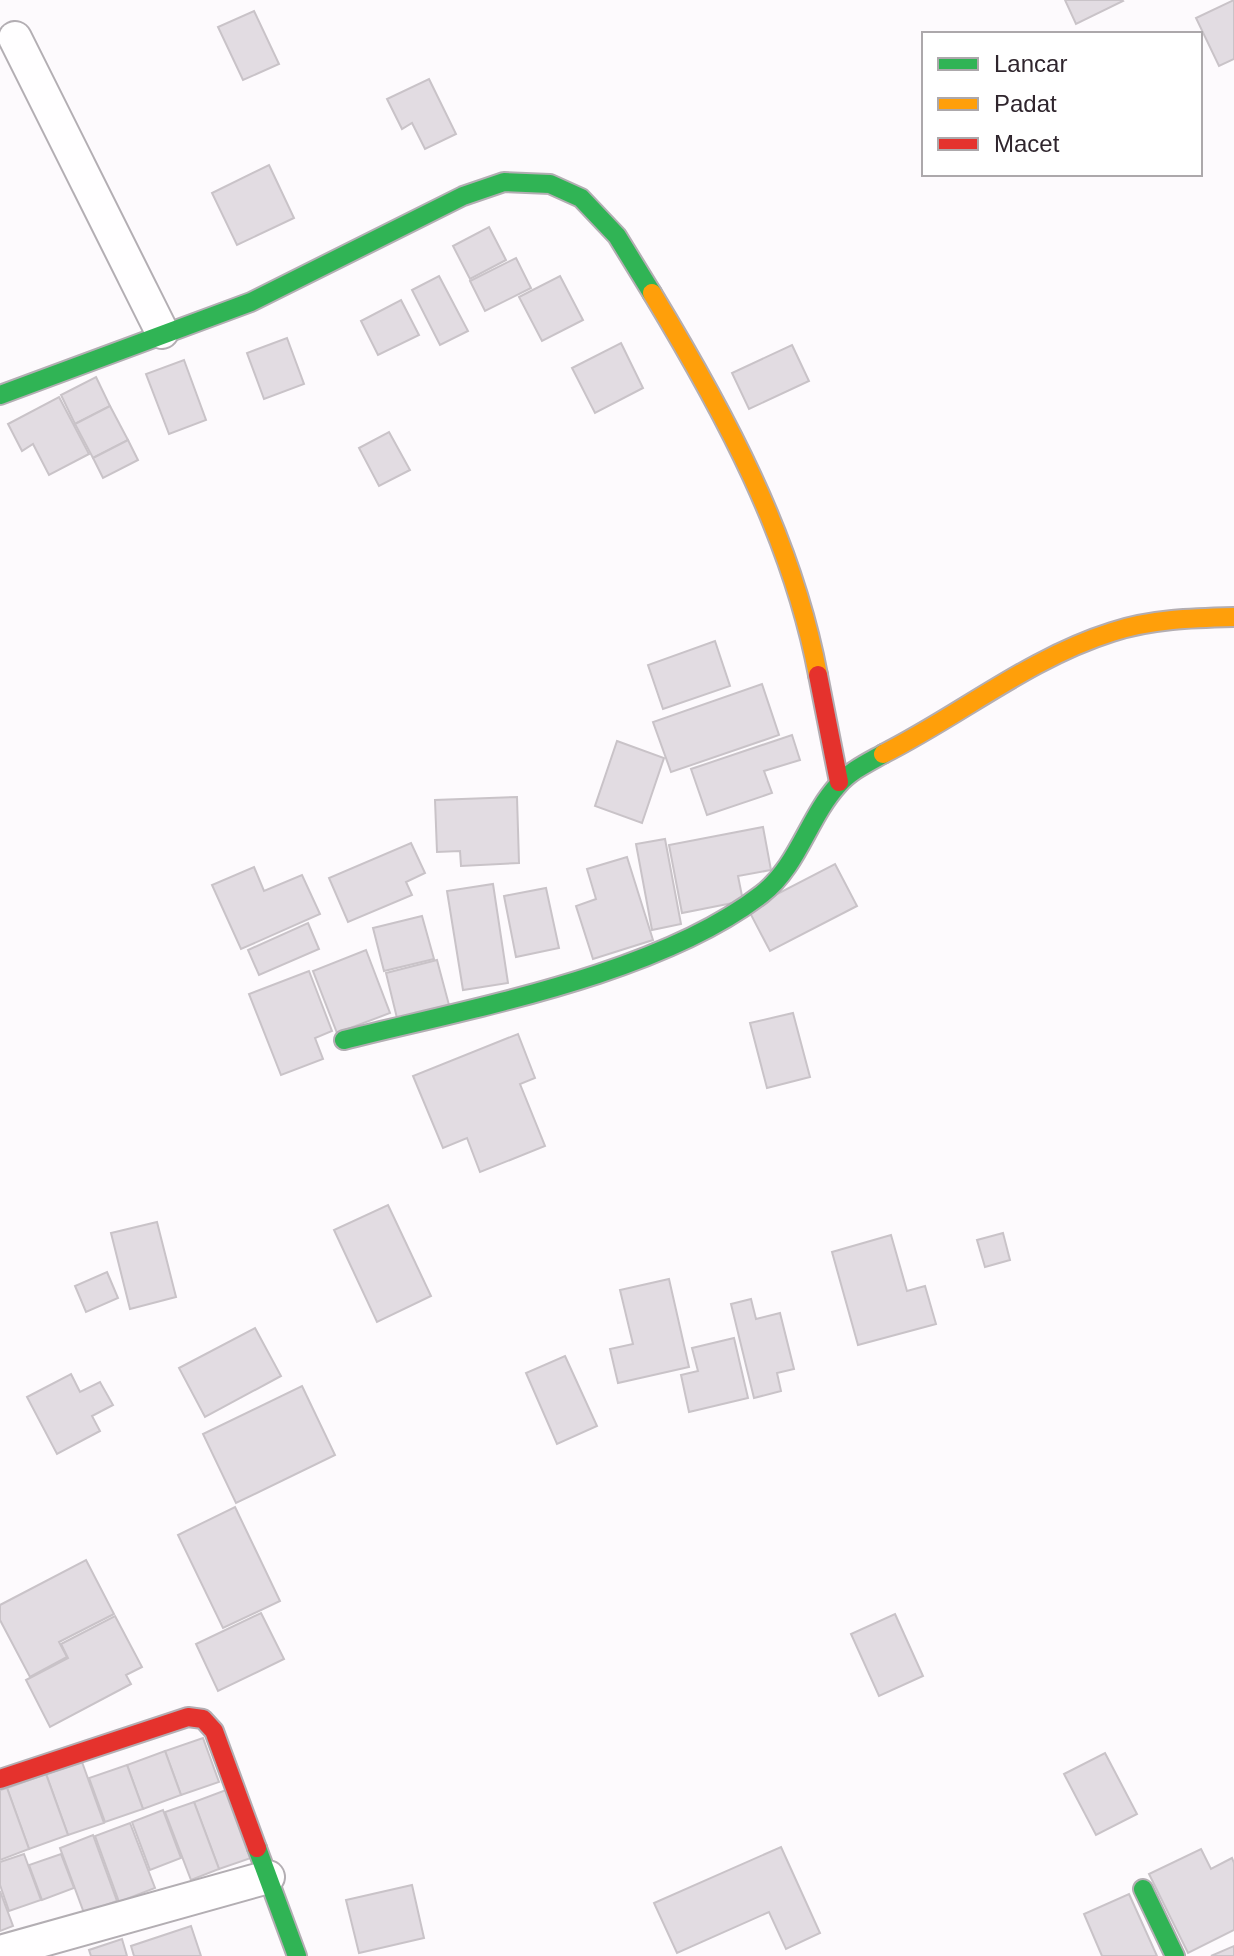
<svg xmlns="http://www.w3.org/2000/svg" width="1234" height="1956" viewBox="0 0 1234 1956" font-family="Helvetica,sans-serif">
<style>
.building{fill:#e2dce2;stroke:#c9c3c8;stroke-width:2}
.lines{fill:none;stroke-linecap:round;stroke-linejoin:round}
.street-casing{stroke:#b3aeb3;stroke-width:36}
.fast-casing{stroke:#b3aeb3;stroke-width:22}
.slow-casing{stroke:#b3aeb3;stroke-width:22}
.jam-casing{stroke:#b3aeb3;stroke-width:22}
.street{stroke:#fffeff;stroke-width:32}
.fast{stroke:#30b455;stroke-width:18}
.slow{stroke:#ff9f0a;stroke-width:18}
.jam{stroke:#e5322d;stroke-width:18}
</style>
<rect width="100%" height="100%" fill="#fdfafd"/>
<g class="building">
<polygon points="1065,0 1122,0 1123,1 1076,24"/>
<polygon points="1234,0 1234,59 1219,66 1196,18"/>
<polygon points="254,11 279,64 243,80 218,27"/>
<polygon points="429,79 456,134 425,149 412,123 402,129 387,99"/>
<polygon points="269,165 294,218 237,245 212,193"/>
<polygon points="489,227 506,260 470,279 453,246"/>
<polygon points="516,258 531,288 485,311 470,281"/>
<polygon points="439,276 468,331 440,345 412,290"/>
<polygon points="560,276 583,320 542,341 519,297"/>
<polygon points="401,300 419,335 378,355 361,321"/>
<polygon points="287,338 304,384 264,399 247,353"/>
<polygon points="621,343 643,388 595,413 572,368"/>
<polygon points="792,345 809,381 749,409 732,373"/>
<polygon points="184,360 206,420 169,434 146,374"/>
<polygon points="96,377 110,406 75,424 61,395"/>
<polygon points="59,397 89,454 49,475 33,444 22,451 8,424"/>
<polygon points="110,406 128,440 93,458 75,424"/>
<polygon points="389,432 410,470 379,486 359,448"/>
<polygon points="128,440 138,460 103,478 93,458"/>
<polygon points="715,641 730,686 663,709 648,665"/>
<polygon points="762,684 779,735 671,772 653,722"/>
<polygon points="792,735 800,760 764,771 772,793 707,815 691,769"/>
<polygon points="617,741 664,758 642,823 595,806"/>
<polygon points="517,797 519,863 461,866 460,851 437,852 435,800"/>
<polygon points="763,827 771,870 738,876 743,901 682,913 669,845"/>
<polygon points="665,839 681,924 652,930 636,844"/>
<polygon points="411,843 425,873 406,882 412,895 348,922 329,878"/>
<polygon points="627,857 653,940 593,959 576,906 596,899 587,869"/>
<polygon points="835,864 857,906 770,951 748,909"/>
<polygon points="254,867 264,891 302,875 320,914 241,949 212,885"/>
<polygon points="493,884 508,983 463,990 447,891"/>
<polygon points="546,888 559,948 516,957 504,896"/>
<polygon points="422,916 434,959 384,971 373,928"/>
<polygon points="308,923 319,949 259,975 248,950"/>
<polygon points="366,950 390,1013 337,1033 313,971"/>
<polygon points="437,960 449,1005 397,1018 386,973"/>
<polygon points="309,971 332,1031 315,1038 323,1059 281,1075 249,994"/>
<polygon points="793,1013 810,1077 767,1088 750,1023"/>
<polygon points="518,1034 535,1078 520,1084 545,1146 480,1172 467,1138 443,1148 413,1076"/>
<polygon points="388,1205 431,1296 377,1322 334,1230"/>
<polygon points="157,1222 176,1297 130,1309 111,1233"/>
<polygon points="1003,1233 1010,1260 985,1267 977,1240"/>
<polygon points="891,1235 907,1291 925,1286 936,1324 858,1345 832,1252"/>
<polygon points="107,1272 118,1298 86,1312 75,1286"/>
<polygon points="669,1279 689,1367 618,1383 610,1349 633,1344 620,1290"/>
<polygon points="751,1299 756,1319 780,1313 794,1369 777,1373 781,1391 754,1398 731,1304"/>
<polygon points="255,1328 281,1376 205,1417 179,1368"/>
<polygon points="734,1338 748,1398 689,1412 681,1375 698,1371 692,1348"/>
<polygon points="565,1356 597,1426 557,1444 526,1373"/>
<polygon points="71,1374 80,1392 100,1382 113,1405 92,1416 100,1431 57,1454 27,1397"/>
<polygon points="302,1386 335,1455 236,1503 203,1434"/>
<polygon points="235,1507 280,1601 223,1628 178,1535"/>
<polygon points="86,1560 114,1614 59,1642 67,1657 30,1677 0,1620 0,1605"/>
<polygon points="261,1613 284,1659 218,1691 196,1644"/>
<polygon points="895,1614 923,1676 879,1696 851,1634"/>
<polygon points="115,1616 142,1667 126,1675 131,1684 50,1727 26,1680 68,1658 61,1644"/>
<polygon points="203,1738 219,1782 181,1795 165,1751"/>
<polygon points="165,1751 181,1795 143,1809 127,1765"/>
<polygon points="1105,1753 1137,1814 1096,1835 1064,1774"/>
<polygon points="82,1762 104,1823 68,1835 46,1774"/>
<polygon points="127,1765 143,1809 105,1822 89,1778"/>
<polygon points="46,1774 68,1835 29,1849 7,1788"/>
<polygon points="7,1788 29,1849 0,1860 0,1790"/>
<polygon points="226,1790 251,1858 219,1869 194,1802"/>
<polygon points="194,1802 219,1869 191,1880 165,1812"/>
<polygon points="163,1810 181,1858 150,1870 132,1822"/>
<polygon points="130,1823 155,1888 119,1902 95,1836"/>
<polygon points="93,1835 117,1901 84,1913 60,1848"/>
<polygon points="781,1847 820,1933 786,1949 769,1912 677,1953 654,1903"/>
<polygon points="1201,1849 1211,1869 1232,1858 1234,1863 1234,1930 1188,1953 1149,1874"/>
<polygon points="24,1854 41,1900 9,1911 0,1885 0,1862"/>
<polygon points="61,1854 74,1888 42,1900 29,1865"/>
<polygon points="412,1885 424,1938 359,1953 346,1900"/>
<polygon points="0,1891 13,1926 0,1931"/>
<polygon points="1129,1894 1157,1956 1102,1956 1084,1914"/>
<polygon points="191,1926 201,1956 134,1956 131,1946"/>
<polygon points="122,1939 127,1956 91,1956 89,1950"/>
<polygon points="1234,1946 1234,1956 1211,1956"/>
</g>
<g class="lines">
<defs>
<g id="street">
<polyline points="15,38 162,332"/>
<polyline points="0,1952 268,1877"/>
</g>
<g id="fast">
<polyline points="0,395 251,302 463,196 504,182 550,184 581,198 617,236 652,293"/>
<path d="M 344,1040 C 471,1008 658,975 762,894 C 798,866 808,818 838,785 C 850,771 867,763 883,754"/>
<polyline points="257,1848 297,1956"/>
<polyline points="1143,1889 1175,1956"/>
</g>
<g id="slow">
<path d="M 652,293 C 724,412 792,537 818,675"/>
<path d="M 883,754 C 959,716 1029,658 1112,632 C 1151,619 1193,618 1234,617"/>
</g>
<g id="jam">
<polyline points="818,675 839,782"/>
<polyline points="0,1779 188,1717 203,1719 214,1731 257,1848"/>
</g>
</defs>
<use href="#street" class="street-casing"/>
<use href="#fast" class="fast-casing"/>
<use href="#slow" class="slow-casing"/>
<use href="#jam" class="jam-casing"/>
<use href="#street" class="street"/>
<use href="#fast" class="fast"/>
<use href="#slow" class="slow"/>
<use href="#jam" class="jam"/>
</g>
<rect x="922" y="32" width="280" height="144" fill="#ffffff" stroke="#aca8ab" stroke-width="2"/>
<rect x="938" y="58" width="40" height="12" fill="#30b455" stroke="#aca8ab" stroke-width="2"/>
<text x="994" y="72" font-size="24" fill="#2f252d">Lancar</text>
<rect x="938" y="98" width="40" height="12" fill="#ff9f0a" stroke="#aca8ab" stroke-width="2"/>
<text x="994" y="112" font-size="24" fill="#2f252d">Padat</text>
<rect x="938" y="138" width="40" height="12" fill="#e5322d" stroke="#aca8ab" stroke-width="2"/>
<text x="994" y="152" font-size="24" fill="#2f252d">Macet</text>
</svg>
